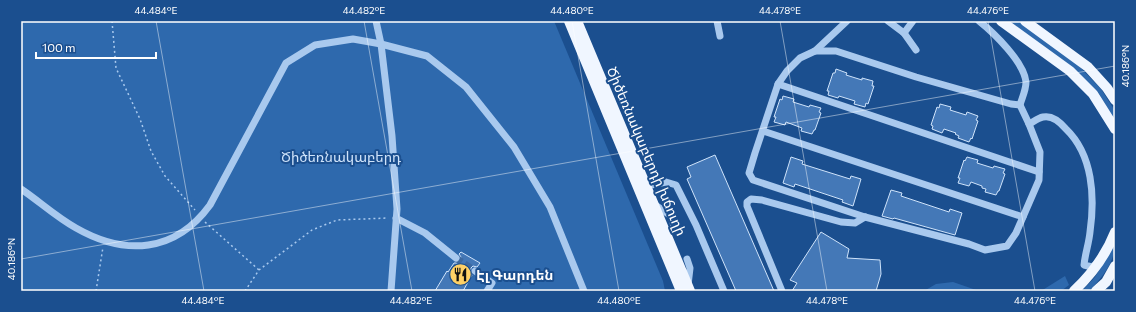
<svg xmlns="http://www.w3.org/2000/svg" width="1136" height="312" viewBox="0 0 1136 312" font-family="Commissioner,'Noto Sans Armenian',sans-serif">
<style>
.green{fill:#2e69ad}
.building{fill:#4478b7;stroke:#cfe3fa}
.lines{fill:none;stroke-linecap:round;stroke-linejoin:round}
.minor-tunnel{stroke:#3d69a0;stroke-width:7;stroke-dasharray:7 3.5;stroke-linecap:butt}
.path{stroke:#a9c9ee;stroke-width:1.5;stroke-dasharray:2 3;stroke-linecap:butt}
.minor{stroke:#a9c9ee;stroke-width:7}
.major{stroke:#f0f6ff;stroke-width:10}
.ticks{fill:none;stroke:#fff;stroke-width:1;stroke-opacity:0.45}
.labels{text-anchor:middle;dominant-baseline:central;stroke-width:4;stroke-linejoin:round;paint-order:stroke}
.street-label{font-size:14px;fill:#fff;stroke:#1b4f8f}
.park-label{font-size:14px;fill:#cfe3fa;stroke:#1b4f8f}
.poi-label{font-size:14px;font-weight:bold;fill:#fff;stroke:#1b4f8f;text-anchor:start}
.neatline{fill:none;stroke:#fff;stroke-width:1.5}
.ticks-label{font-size:10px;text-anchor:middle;fill:#fff}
</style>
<rect width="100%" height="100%" fill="#1b4f8f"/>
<g class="green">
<polygon points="21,21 554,21 663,281 665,291 21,291"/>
<polygon points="1009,21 1018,21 1077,64 1101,89 1115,111 1115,121 1098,92 1073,68"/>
<path d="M 1115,244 C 1115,262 1101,279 1089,291 L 1082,291 L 1095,277 Z"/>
<polygon points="1065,276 1069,285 1061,291 1041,291"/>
<polygon points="953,282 979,291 924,291 936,284"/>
</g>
<g class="building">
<polygon points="836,69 847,73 846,75 862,80 862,78 873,81 872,86 874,86 868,104 866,103 865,107 854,104 855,101 839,96 838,98 828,95 829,91 827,91 833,73 835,73"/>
<polygon points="783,96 794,99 793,102 809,107 810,105 821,108 819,112 821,113 815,130 814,130 812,134 801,131 802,128 786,122 785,125 774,122 776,117 774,117 780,99 782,100"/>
<polygon points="940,104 951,107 950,110 966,115 967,112 978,116 976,120 978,121 972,139 971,138 969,142 958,138 959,136 955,134 956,133 944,129 942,133 932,129 933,126 931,125 937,107 939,108"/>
<polygon points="715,155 774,291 736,291 687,179 691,177 687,167"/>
<polygon points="791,157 803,161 802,164 850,179 851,176 861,179 853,206 842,202 843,200 795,184 794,187 783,183"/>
<polygon points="967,157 978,160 977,163 993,168 994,166 1005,169 1003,173 1005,174 999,191 998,191 996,195 985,192 986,189 982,188 982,186 971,182 969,186 958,183 960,178 958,178 964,160 965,161"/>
<polygon points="891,190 902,193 901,196 949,212 950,209 962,213 955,235 894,218 893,219 882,216"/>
<polygon points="821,232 849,249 847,258 880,260 881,274 876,291 792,291 797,283 790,280"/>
<polygon points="461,252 480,263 477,267 473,266 471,268 470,273 472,275 463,291 435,291 447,271 448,272 454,263 457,263 460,261 461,257 459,254"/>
</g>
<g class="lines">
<polyline class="minor-tunnel" points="456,258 475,271"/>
<g class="path">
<polyline points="112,21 116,68 140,119 151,151 165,176 195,210"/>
<polyline points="205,222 259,270"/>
<polyline points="96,291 103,247"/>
<polyline points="245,291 259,270 312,230 337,220 388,218"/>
</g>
<g class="minor">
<polyline points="376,21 381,44 392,136 397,209 391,291"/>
<polyline points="717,21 720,36"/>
<polyline points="847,21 815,51 800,58 787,71 778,84 755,153 749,173 753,180 865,217 969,244 985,250 1007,246 1016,233 1039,180 1040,152 1029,124 1020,105"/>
<polyline points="888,21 904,33 916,50"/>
<polyline points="904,33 913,21"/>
<path d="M 815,51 L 836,51 L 916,77 L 1011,104 L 1020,105 C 1022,98 1026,90 1026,82 C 1024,62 994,33 979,21"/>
<polyline points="778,84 1039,172"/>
<path d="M 1029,124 C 1033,122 1038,118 1043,117 C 1052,115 1061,123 1066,129 C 1093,155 1095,197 1090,232 C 1089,243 1085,254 1084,265 L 1092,267 L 1098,263"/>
<polyline points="763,131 1023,217"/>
<polyline points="646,186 666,182 676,185 696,225 724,291"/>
<path d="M 21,189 C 39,201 56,217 76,228 C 125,256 175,253 210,205 L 286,63 L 315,45 L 353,39 L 381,44 L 427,56 L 466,87 L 514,147 L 550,207 L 584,291"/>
<polyline points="654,204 671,216 674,226"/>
<polyline points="396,218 425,233 456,258"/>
<polyline points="687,259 690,268 688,285"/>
<polyline points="475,271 492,283 487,291"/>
<polyline points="782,291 747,206 747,202 751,199 762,200 841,222 855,223 865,217"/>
</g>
<g class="major">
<polyline points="569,21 681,291"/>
<polyline points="577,21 690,291"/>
<polyline points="1001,21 1070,71 1093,94 1115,129"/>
<polyline points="1025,21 1088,67 1107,88 1115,100"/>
<path d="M 1074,291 C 1092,274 1106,255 1115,232"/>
<polyline points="1096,291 1106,282 1115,266"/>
</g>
</g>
<path class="ticks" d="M 156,21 L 204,291M 364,21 L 412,291M 572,21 L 619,291M 780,21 L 827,291M 988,21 L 1035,291M 21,259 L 1115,66"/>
<defs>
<symbol id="restaurant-disc" viewBox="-11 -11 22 22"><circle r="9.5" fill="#ffd166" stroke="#1b4f8f"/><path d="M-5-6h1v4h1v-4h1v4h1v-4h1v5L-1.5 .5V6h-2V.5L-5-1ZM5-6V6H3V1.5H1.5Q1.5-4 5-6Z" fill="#111"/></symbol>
</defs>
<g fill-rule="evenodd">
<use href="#restaurant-disc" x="448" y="262" width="25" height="25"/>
</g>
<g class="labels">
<g class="street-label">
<text transform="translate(647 151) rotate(67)">Ծիծեռնակաբերդի խճուղի</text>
</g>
<g class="park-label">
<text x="341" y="156">Ծիծեռնակաբերդ</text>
</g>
<g class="poi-label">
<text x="476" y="274">Էլ Գարդեն</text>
</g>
</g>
<rect width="1136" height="312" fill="none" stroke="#1b4f8f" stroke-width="44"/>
<path d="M36 52v6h120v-6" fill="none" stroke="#ffffff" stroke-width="2"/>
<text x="42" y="52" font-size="12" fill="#ffffff" stroke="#1b4f8f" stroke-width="3" paint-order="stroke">100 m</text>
<rect x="22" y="22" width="1092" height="268" class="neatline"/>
<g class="ticks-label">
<text x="156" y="14">44.484°E</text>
<text x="364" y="14">44.482°E</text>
<text x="572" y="14">44.480°E</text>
<text x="780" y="14">44.478°E</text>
<text x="988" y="14">44.476°E</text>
<text transform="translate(1125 66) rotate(-90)" y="4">40.186°N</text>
<text transform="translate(11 259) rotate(-90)" y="4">40.186°N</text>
<text x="203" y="304">44.484°E</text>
<text x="411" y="304">44.482°E</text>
<text x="619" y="304">44.480°E</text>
<text x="827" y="304">44.478°E</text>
<text x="1035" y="304">44.476°E</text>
</g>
</svg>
